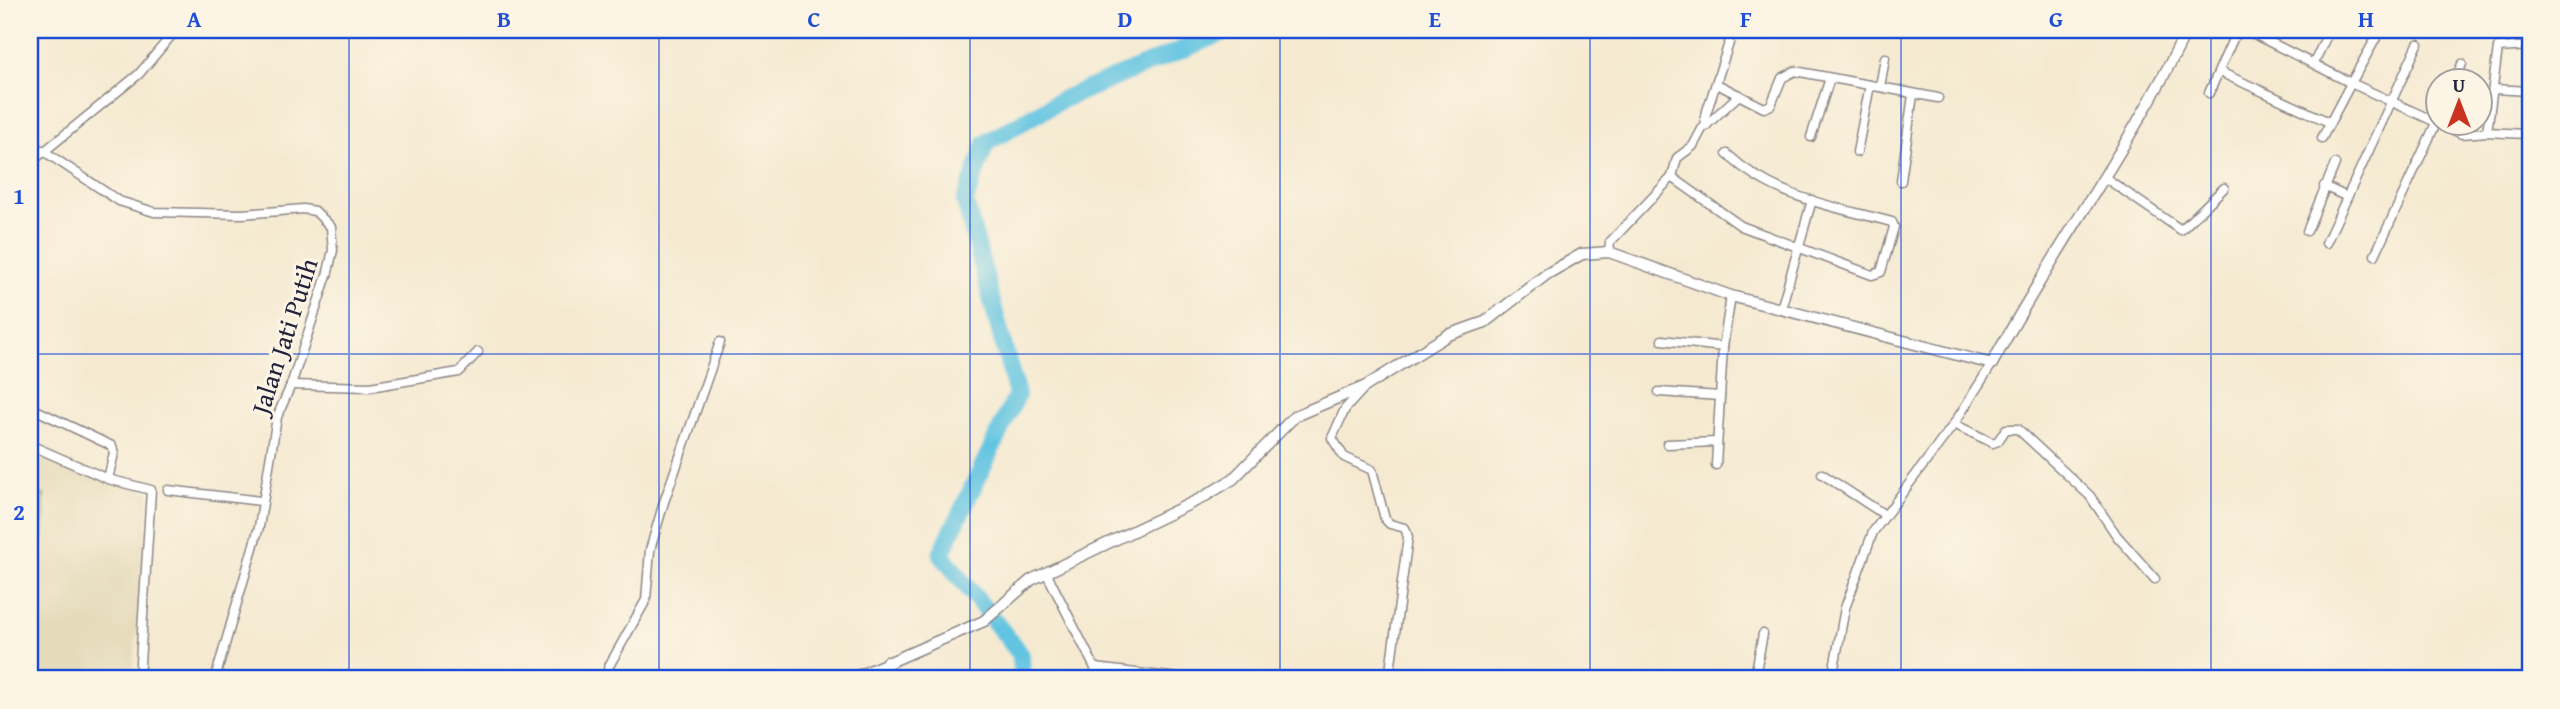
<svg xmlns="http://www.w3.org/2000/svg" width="2560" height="709" viewBox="0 0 2560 709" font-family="'Gentium Book Plus',serif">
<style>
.built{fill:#e5daba}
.green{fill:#b7d67d;stroke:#6c7c5c;stroke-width:2}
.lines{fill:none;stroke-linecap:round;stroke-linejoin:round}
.river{stroke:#62c4e1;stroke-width:18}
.minor-casing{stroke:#8c8686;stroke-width:11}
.tertiary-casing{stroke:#8c8686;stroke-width:13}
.minor{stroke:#fff;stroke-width:8}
.tertiary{stroke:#fff;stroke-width:10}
.grid{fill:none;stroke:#1d4ed8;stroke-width:2;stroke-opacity:0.55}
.labels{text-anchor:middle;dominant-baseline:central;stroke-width:6;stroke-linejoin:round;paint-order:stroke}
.street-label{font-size:26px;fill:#22223b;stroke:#fcf5e5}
.neatline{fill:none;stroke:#1d4ed8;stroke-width:2.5}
.grid-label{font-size:23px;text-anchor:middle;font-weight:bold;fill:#1d4ed8}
</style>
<rect width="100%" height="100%" fill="#fcf5e5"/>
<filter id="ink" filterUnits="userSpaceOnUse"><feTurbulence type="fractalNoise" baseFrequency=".0143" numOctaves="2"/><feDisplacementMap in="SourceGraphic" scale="14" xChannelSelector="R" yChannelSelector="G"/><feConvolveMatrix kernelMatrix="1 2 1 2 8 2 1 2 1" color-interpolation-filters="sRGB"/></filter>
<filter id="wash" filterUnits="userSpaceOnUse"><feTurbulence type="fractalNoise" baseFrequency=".00686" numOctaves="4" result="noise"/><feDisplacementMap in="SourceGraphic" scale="28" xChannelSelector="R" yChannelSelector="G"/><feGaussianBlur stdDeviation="1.57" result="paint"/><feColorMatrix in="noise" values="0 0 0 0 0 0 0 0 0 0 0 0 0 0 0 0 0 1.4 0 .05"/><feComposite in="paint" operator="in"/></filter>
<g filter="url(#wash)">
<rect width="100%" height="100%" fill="#f5ead1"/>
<polygon class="built" points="30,456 150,492 132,679 30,679"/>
<polygon class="green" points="30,495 44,495 43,539 30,539"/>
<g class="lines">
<polyline class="river" points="1022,679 1021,655 941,554 1017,395 965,201 986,143 1061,100 1229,30"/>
</g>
</g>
<g filter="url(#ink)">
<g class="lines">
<defs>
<g id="minor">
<polyline points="2246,30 2351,83 2322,138"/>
<polyline points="2376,38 2351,83 2462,134 2487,132 2526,134"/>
<polyline points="2314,63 2328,33"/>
<polyline points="2220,72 2329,122"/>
<polyline points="2455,80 2462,64"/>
<polyline points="1717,84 1764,108 1771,105 1782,78 1795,71 1938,98"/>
<polyline points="1880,87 1885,58"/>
<polyline points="2493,89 2530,91"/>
<polyline points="2209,93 2237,30"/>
<polyline points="1706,126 1705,117 1729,43"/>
<polyline points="2487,132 2498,48 2530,46"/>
<polyline points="1811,137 1830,78"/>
<polyline points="30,148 42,150 119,201 154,212 242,214 303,209 315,211 331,227 333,250 328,272 291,385 277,417 259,527 215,679"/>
<polyline points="1857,152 1870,85"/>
<polyline points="30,163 139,74 176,30"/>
<path d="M 1672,177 L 1741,226 L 1872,275 L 1881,272 L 1894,227 L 1892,222 C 1832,206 1774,198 1727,154"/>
<polyline points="2104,177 2181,230 2224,188"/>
<polyline points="1901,181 1913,95"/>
<polyline points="2324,186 2347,197"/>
<polyline points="2307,231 2335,164"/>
<polyline points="2326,243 2418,44"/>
<polyline points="1609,252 1610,242 1672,177 1677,158 1693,146 1702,129 1739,95"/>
<polyline points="2375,255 2437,121"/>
<polyline points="1781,309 1812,200"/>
<polyline points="1662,340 1723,347"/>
<polyline points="291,385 370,387 459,372 478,352"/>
<polyline points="1364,388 1345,409 1332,438 1344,457 1372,470 1385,519 1390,524 1405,528 1408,537 1390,671 1392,679"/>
<polyline points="1659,392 1720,396"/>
<polyline points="38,411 112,446 114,453 108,479"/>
<polyline points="1954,424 1993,443 1998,441 2006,429 2018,429 2090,496 2117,536 2155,579"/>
<polyline points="1667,444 1717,442"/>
<polyline points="30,445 108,479 151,490 139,679"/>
<polyline points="1716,465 1723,347 1731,296"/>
<polyline points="1822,474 1885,515"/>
<polyline points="168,490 261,501"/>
<polyline points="1047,574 1095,668 1096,679"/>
<polyline points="1095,668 1186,679"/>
<polyline points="605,679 609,666 646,600 650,550 664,502 720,342"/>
<polyline points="884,679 886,661"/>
<polyline points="1715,679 1748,675 1756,671 1763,634"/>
<polyline points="1832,679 1845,608 1873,532 1954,424 1992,364"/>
</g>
<path id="tertiary" d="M 851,679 L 984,621 L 1031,580 L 1202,498 L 1233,479 L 1295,416 L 1366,386 L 1448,335 L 1485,322 L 1547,274 L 1582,254 L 1609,252 L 1731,296 L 1992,364 C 2053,250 2131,146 2187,30"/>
</defs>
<use href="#minor" class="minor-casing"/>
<use href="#tertiary" class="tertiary-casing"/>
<use href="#minor" class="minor"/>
<use href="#tertiary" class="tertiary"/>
</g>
</g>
<path class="grid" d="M 349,30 L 349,679M 659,30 L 659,679M 970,30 L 970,679M 1280,30 L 1280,679M 1590,30 L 1590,679M 1901,30 L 1901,679M 2211,30 L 2211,679M 30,354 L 2530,354"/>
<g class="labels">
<g class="street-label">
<text transform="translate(284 336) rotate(-72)">Jalan Jati Putih</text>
</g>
</g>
<rect width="2560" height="709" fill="none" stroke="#fcf5e5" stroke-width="77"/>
<g transform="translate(2459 102)"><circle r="33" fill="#fcf5e5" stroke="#a5a1a1" stroke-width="2"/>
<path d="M0-5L12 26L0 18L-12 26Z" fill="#c8321e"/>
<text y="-10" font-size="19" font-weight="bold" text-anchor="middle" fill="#22223b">U</text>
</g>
<rect x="38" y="38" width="2484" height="632" class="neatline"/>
<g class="grid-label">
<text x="194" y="27">A</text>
<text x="504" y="27">B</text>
<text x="814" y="27">C</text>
<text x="1125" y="27">D</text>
<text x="1435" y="27">E</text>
<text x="1746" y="27">F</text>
<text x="2056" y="27">G</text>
<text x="2366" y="27">H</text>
<text x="19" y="204">1</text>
<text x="19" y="520">2</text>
</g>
</svg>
